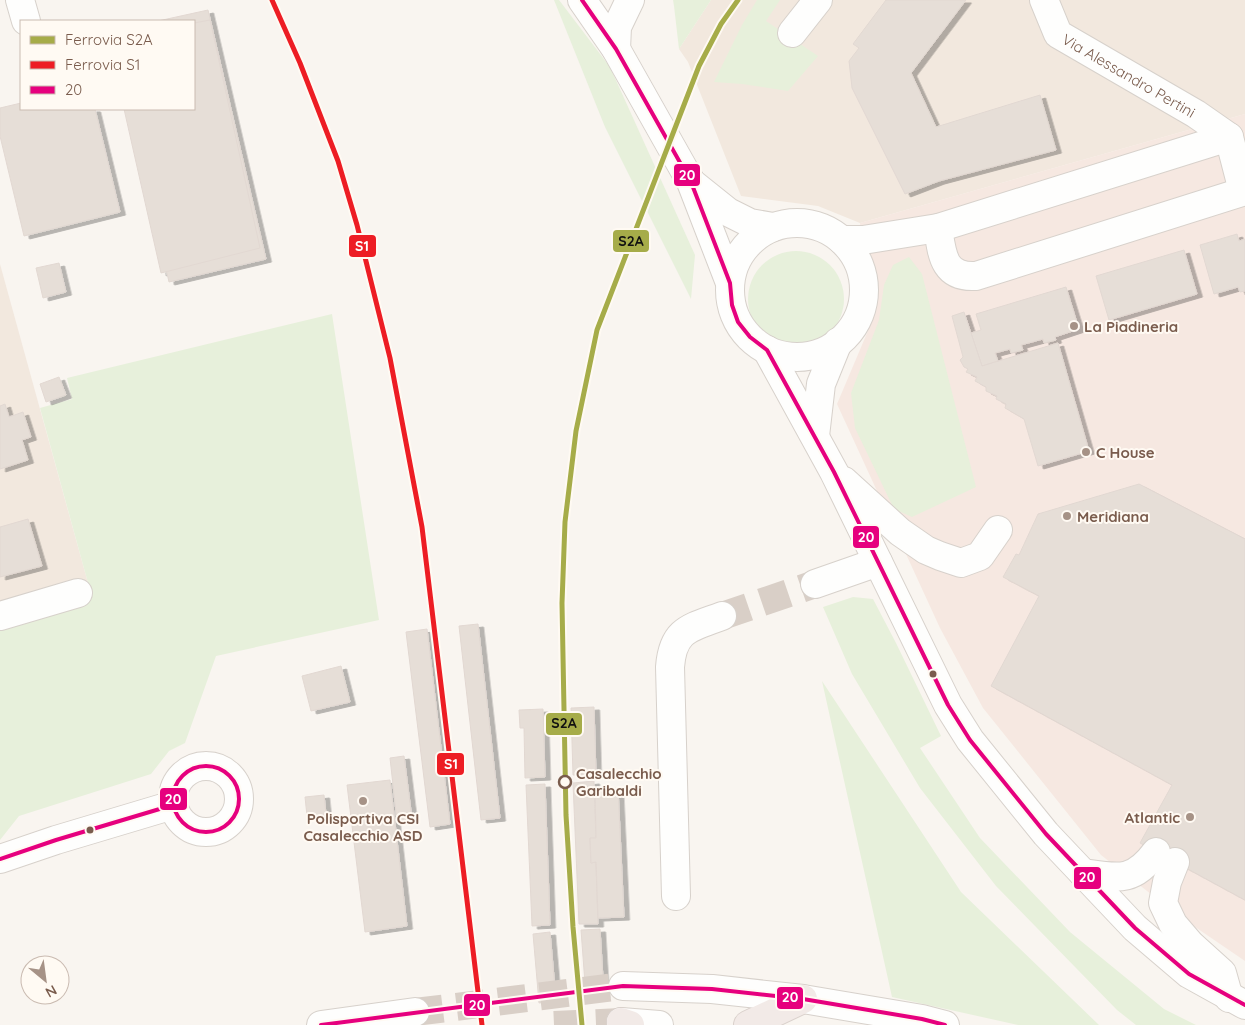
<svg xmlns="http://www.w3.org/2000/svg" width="1245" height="1025" viewBox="0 0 1245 1025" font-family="Quicksand,sans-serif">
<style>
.residential{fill:#f2e8de}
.commercial{fill:#f6e8e1}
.green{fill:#e7f0db}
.building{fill:#e6ded7;stroke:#e2d8d2;filter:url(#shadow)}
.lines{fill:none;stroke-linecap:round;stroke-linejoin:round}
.minor-tunnel{stroke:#d9cfc7;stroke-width:28;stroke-dasharray:28 14;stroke-linecap:butt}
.minor-casing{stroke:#d7d1cb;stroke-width:30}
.highway-casing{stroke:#dad1cc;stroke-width:30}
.minor{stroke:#fefefd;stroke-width:28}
.highway{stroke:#f2eae7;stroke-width:28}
.bus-1-casing{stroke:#fffaf3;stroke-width:8}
.bus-1{stroke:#e6007e;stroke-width:4}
.rail-1-casing{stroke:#fffaf3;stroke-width:9}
.rail-2-casing{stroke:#fffaf3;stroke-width:9}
.rail-1{stroke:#a6ac49;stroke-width:5}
.rail-2{stroke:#ed1d24;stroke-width:5}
.poi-dot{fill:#a69286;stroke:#fffaf3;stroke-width:2}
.bus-dot{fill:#7a5c4d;stroke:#fffaf3;stroke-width:2}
.stop-dot{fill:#fffaf3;stroke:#7a5c4d;stroke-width:2.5}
.labels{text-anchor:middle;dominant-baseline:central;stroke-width:4;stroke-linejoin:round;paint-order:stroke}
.street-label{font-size:15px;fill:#7a5c4d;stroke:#fffaf3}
.poi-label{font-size:15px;font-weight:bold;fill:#7a5c4d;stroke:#fffaf3;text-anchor:start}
.stop-label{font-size:15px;font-weight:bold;fill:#7a5c4d;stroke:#fffaf3;text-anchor:start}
.line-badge{stroke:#fffaf3;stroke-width:2}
.badge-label{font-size:14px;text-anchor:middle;font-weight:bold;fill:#fff}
.pale-badge-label{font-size:14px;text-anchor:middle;font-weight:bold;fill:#111}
</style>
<defs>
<filter id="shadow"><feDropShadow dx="5.5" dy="3" stdDeviation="0" flood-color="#0004"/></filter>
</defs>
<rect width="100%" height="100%" fill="#f9f5f0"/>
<g class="residential">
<polygon points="711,0 1245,0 1245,114 860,223 818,206 741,196 688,62 679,49"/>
<polygon points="0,264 91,594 0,621"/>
</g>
<polygon class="commercial" points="1245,114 1245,961 1179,916 1101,855 983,708 940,628 837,404 873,319 860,223"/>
<g class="green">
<polygon points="554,0 559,0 610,67 695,255 691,299 605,127"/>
<polygon points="673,0 711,0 679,49 674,6"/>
<polygon points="757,0 780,0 766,21 818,56 788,91 742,84 714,82 742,25"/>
<circle cx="796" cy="299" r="48"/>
<polygon points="909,257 922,274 976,487 912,517 894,509 855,428 851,393 879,320 884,285 893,265"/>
<polygon points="332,314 379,620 216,656 185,743 169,751 151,774 19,816 0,840 0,621 91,594 40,408 72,399 67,378"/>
<polygon points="853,597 873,599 896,643 941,736 920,748 980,838 1070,932 1164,1009 1196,1025 1136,1025 1117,1010 996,886 920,788 852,674 823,607"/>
<polygon points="822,681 961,892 1099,1025 1018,1025 892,997"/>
</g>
<g class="building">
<polygon points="886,0 966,0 911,73 936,127 1040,95 1056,150 939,181 905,194 852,88 849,61 859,48 853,44"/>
<polygon points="208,10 266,259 169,282 129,109 194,109 194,21 158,21"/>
<polygon points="210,20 260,248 161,273 124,109 194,109 194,23"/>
<polygon points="21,103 21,109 95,109 120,212 24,236 0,136 0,108"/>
<polygon points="1237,234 1239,241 1245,239 1245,291 1240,292 1238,287 1214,294 1200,245"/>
<polygon points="1184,250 1197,294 1109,320 1096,276"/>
<polygon points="59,263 66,292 43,298 36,268"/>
<polygon points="1066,287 1079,329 1055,337 1056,340 1044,343 1043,339 1021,345 1023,350 1011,353 1010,349 995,353 998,361 982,366 971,333 981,330 976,314"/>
<polygon points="964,312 982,366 1058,343 1089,451 1038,466 1024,419 1005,408 1006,404 996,399 997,396 986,391 986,387 975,381 977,377 966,372 968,369 964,367 960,360 963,357 952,316"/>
<polygon points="59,377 66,395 46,402 40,384"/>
<polygon points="5,404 9,417 23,412 31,437 22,440 28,460 0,469 0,406"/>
<polygon points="1139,484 1245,539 1245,900 1140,843 1172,785 991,686 1039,596 1003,577 1016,554 1019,555 1038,514"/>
<polygon points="28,519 42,566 0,577 0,527"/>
<polygon points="478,624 500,818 481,820 459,626"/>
<polygon points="427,629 450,824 430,827 406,632"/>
<polygon points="341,666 350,702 311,711 302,676"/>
<polygon points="594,707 596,775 573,775 571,708"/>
<polygon points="543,709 545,777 525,778 524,728 520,728 519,710"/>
<polygon points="404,756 412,819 397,821 390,758"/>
<polygon points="390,780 407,926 365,932 347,785"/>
<polygon points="594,781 596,838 590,838 591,863 596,862 598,924 579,924 573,783"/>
<polygon points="545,784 550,925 532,926 526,785"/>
<polygon points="618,788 624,917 598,918 596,862 591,863 590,838 596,838 595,790"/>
<polygon points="324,795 326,814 307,816 305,797"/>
<polygon points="600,929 604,995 586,997 581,930"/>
<polygon points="550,932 556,1000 539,1003 533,934"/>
</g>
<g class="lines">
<g class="minor-tunnel">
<polyline points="722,616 815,584"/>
<polyline points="415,1012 623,986"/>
<polyline points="554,1025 621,1022"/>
</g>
<defs>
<g id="minor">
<polyline points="20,0 26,21"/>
<polyline points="582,0 616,49 691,182 730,283"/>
<path id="s1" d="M 1044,0 L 1058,34 L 1196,114 L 1229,137"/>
<polyline points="792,33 818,0"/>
<polyline points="616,49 617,27 630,0"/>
<polyline points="693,184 728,212 750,223 773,227"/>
<circle cx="797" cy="290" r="67"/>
<path d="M 938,228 C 942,254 943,278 976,276 L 1245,191"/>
<polyline points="842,240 863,240 938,228 1229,137 1243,191"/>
<polyline points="767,350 834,472 948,705 970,740 1046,834 1135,928 1189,974 1245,1005"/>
<polyline points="815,436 821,384 838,342"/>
<polyline points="844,481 900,532 926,550 940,556 961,563 980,556 998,530"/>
<polyline points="815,584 878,562"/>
<polyline points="0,616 78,593"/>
<circle cx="206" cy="799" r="33"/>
<polyline points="0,859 56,840 173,805"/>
<polyline points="1175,862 1167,882 1163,903 1173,924 1191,945 1222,973 1229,998"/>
<path d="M 1083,873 C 1118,878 1133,883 1156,852"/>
<path d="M 676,896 L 670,667 C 673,629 690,628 722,616"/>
<polyline points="623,986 712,989 803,999 922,1019 945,1025"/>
<polyline points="621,1022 659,1025"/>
<polyline points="321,1025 415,1012"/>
</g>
<g id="highway">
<polyline points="621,1022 630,1025"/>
<polyline points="748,1025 803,999"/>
</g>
</defs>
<use href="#minor" class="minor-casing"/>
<use href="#highway" class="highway-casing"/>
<use href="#minor" class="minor"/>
<use href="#highway" class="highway"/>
<defs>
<g id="bus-1">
<polyline points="582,0 616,49 691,182 730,283 732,305 738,322 750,337 767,350 834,472 948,705 970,740 1046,834 1135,928 1189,974 1245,1005"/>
<circle cx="206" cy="799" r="33"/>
<polyline points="0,859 56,840 173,805"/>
<polyline points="321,1025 623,986 712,989 803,999 922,1019 945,1025"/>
</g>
</defs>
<use href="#bus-1" class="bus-1-casing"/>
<use href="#bus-1" class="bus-1"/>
<defs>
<polyline id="rail-1" points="582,1025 573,927 566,815 562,603 565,522 576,431 597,330 699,66 721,24 738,0"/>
<polyline id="rail-2" points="272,0 300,63 338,161 357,225 390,358 422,527 482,1025"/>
</defs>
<use href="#rail-1" class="rail-1-casing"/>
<use href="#rail-2" class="rail-2-casing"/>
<use href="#rail-1" class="rail-1"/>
<use href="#rail-2" class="rail-2"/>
</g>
<g class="poi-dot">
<circle cx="1074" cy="326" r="5"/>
<circle cx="1086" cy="452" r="5"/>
<circle cx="1067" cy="516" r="5"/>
<circle cx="363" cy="801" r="5"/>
<circle cx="1190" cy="817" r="5"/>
</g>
<g class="bus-dot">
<circle cx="933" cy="674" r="4.5"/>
<circle cx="90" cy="830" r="4.5"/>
</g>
<circle class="stop-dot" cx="565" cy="782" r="6"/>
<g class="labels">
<g class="street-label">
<text stroke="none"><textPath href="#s1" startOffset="119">Via Alessandro Pertini</textPath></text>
</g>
<g class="poi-label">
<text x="1084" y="326">La Piadineria</text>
<text x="1096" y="452">C House</text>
<text x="1077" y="516">Meridiana</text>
<text x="1180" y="817" text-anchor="end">Atlantic</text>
<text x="363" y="818" text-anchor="middle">Polisportiva CSI<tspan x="363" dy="17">Casalecchio ASD</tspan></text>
</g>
<g class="stop-label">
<text x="576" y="773">Casalecchio<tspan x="576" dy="17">Garibaldi</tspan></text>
</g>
</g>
<g class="line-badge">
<rect x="673" y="163" width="28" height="24" rx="5" fill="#e6007e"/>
<rect x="612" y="229" width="38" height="24" rx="5" fill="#a6ac49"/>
<rect x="348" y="234" width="29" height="24" rx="5" fill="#ed1d24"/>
<rect x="852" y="525" width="28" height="24" rx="5" fill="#e6007e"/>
<rect x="545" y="712" width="38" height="24" rx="5" fill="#a6ac49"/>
<rect x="436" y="752" width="29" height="24" rx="5" fill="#ed1d24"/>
<rect x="159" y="787" width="29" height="24" rx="5" fill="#e6007e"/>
<rect x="1073" y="866" width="29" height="24" rx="5" fill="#e6007e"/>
<rect x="776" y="986" width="28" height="24" rx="5" fill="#e6007e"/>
<rect x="463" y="993" width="28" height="24" rx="5" fill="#e6007e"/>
</g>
<g class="badge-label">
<text x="687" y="180">20</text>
<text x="362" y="251">S1</text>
<text x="866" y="542">20</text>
<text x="451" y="769">S1</text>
<text x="173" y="804">20</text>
<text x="1087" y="882">20</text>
<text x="790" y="1002">20</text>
<text x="477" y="1010">20</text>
</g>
<g class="pale-badge-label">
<text x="631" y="246">S2A</text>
<text x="564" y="728">S2A</text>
</g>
<rect x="20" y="20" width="175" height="90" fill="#fffaf3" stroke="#cabbb1"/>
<rect x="30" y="36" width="25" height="8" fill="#a6ac49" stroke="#cabbb1"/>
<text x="65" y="45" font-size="15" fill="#7a5c4d">Ferrovia S2A</text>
<rect x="30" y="61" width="25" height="8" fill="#ed1d24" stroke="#cabbb1"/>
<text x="65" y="70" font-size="15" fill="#7a5c4d">Ferrovia S1</text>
<rect x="30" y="86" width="25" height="8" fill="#e6007e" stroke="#cabbb1"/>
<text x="65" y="95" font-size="15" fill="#7a5c4d">20</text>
<g transform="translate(45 980) rotate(151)"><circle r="24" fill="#fffaf3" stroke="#cabbb1"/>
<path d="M0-4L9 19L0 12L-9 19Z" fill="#a69286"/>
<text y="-8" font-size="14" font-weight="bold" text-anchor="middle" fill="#7a5c4d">N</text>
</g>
</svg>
